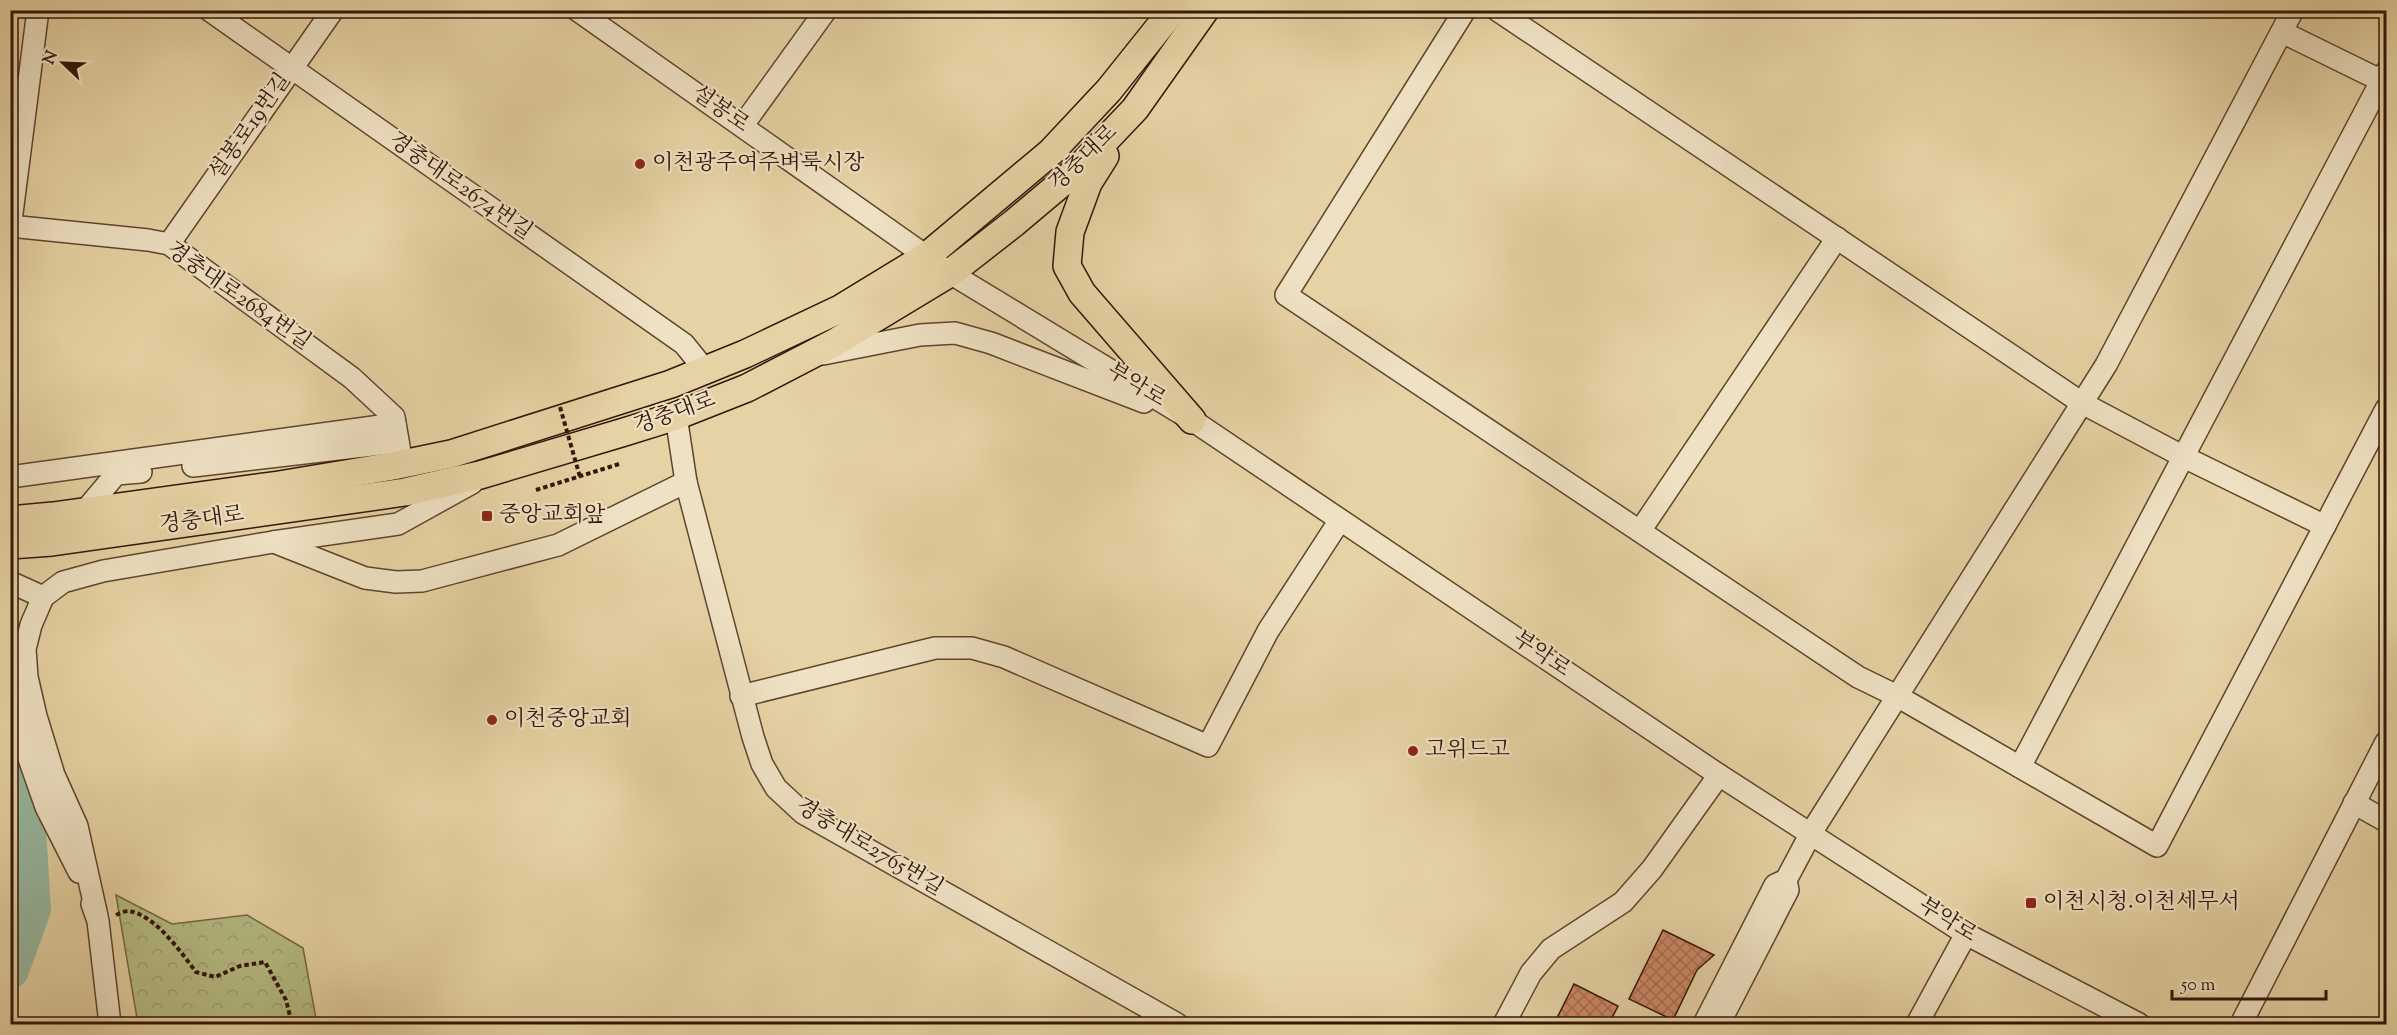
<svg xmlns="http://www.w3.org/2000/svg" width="2397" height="1035" viewBox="0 0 2397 1035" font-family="'Sorts Mill Goudy','Noto Serif KR',serif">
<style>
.forest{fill:url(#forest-crowns);stroke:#746846;stroke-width:1.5}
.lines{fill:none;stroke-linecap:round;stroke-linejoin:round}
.river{stroke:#97b9a3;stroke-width:38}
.building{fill:url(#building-cross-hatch);stroke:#321507;stroke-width:1.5}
.minor-casing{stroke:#5f442e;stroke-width:24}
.major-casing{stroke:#321507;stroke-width:30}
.path{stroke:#321507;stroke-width:4;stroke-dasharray:4.5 3;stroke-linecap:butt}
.minor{stroke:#efe2c4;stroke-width:21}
.major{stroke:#e6d3a5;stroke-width:27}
.path-bridge{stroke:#321507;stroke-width:4;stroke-dasharray:4.5 3;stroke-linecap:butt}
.poi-dot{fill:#8f2418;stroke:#efe2c4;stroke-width:2}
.labels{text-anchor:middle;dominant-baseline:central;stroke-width:4.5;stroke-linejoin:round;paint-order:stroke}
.street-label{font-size:22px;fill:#321507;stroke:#efe2c4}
.poi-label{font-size:22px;fill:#321507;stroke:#efe2c4;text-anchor:start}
</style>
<defs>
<pattern id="forest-crowns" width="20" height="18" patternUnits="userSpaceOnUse" patternTransform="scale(1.5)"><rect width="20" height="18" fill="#b6bc85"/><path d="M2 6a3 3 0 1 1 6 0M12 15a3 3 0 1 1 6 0" fill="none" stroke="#9da171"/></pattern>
<pattern id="building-cross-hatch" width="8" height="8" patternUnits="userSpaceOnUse" patternTransform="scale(1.5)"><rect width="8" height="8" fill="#cd8966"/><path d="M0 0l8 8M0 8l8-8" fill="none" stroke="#a76f52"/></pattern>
</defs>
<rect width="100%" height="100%" fill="#e6d3a5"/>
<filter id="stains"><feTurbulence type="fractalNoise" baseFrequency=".00333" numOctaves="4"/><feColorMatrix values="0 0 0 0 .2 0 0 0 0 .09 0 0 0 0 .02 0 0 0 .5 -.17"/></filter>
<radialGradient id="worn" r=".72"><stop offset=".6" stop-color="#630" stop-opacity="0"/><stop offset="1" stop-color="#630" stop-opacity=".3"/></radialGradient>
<polygon class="forest" points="116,895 172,924 247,915 303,948 317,1024 138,1024"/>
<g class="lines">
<polyline class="river" points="10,766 26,816 32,909 10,970"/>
</g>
<g class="building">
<polygon points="1663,930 1714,955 1697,970 1673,1020 1629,999"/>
<polygon points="1574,984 1618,1006 1609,1024 1554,1024"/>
</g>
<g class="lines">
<defs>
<g id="minor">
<polyline points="209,10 684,344 705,370"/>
<polyline points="577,10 950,273 1192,420 1719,775 1966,934 2139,1024"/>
<polyline points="1465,10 1286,295 1858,677 1897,696 2157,846 2386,409"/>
<polyline points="1497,10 2082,403 2184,457 2325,526"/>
<polyline points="2282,32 2386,83"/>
<polyline points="743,125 826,10"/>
<polyline points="10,226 148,240 169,244 352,378 394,417 402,464"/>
<polyline points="10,229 38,10"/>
<polyline points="169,244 333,10"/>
<polyline points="823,354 920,335 955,333 991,343 1144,402"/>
<polyline points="676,416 686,482 753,737 762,764 776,788 803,813 1177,1024"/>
<polyline points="193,466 398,442"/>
<polyline points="10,477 395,424"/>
<polyline points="84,512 116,474 141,472"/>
<polyline points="1640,531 1837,238"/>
<polyline points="274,542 365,578 396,582 422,581 558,545 686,482"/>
<polyline points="10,582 43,597"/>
<polyline points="10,689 26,750 46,807 79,872"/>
<polyline points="741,696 935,648 972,648 1004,657 1208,746 1268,631 1340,520"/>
<polyline points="2020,767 2386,72"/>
<polyline points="2354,803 2386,821"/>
<polyline points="1786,880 1811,833 2106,365 2293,10"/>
<polyline points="92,904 98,921 110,1024"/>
<polyline points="97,916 77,826 54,775 36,716 27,677 25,649 31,625 43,597 63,582 103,571 273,542 398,524 472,483"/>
<polyline points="1504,1024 1531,973 1551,949 1623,902 1652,869 1719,775"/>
<polyline points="1704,1024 1775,885 1786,880 1788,890 1719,1024"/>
<polyline points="1917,1024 1966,934"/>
<polyline points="2241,1024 2386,742"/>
</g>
<g id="major">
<polyline points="1105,156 1088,183 1070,232 1067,266 1082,293 1192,420"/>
<polyline points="10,520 53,516 279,485 393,466 451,454 671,384 745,354 840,309 927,256 1051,152 1109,90 1173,10"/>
<polyline points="10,545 52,542 405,492 480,475 621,433 676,416 747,388 834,343 950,273 1014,223 1077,170 1135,109 1205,10"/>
</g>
</defs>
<use href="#minor" class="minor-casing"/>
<use href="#major" class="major-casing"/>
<g class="path">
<polyline points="536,490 619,464"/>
<path d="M 116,915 C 120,913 125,911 129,911 C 155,915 181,952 196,972 L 215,977 L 240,966 L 265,962 L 286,1000 L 292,1024"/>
</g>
<use href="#minor" class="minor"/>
<use href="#major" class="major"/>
<polyline class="path-bridge" points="560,407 580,477"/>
</g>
<g class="poi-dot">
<circle cx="640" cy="164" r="6"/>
<rect x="481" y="510" width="12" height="12" rx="3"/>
<circle cx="492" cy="720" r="6"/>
<circle cx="1413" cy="751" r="6"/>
<rect x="2025" y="897" width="12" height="12" rx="3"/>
</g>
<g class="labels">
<g class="street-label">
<text transform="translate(720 110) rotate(35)">설봉로</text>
<text transform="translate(251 127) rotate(-55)">설봉로19번길</text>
<text transform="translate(1084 159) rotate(-44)">경충대로</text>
<text transform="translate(460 187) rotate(35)">경충대로2674번길</text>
<text transform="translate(238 297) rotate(35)">경충대로2684번길</text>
<text transform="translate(1136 386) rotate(31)">부악로</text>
<text transform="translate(675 414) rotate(-20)">경충대로</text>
<text transform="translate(202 521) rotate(-8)">경충대로</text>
<text transform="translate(1541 655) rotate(34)">부악로</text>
<text transform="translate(869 848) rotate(31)">경충대로2765번길</text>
<text transform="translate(1947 921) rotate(32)">부악로</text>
</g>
<g class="poi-label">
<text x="652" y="164">이천광주여주벼룩시장</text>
<text x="499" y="516">중앙교회앞</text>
<text x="504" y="720">이천중앙교회</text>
<text x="1425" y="751">고위드고</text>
<text x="2043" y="903">이천시청.이천세무서</text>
</g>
</g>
<rect width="2397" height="1035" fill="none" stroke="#e6d3a5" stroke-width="36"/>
<rect x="12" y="12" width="2373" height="1011" fill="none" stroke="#321507" stroke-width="3"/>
<rect x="18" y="18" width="2361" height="999" fill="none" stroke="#321507" stroke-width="1.5"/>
<g transform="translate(63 63) rotate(293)" stroke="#efe2c4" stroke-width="4.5" paint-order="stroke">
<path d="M0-4.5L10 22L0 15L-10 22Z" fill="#321507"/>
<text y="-9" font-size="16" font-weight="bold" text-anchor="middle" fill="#321507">N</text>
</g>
<path d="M2172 990v9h154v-9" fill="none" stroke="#321507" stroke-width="3"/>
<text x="2181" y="990" font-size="18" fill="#321507" stroke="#efe2c4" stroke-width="4.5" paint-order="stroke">50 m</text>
<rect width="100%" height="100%" filter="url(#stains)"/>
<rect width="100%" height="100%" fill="url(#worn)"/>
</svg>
